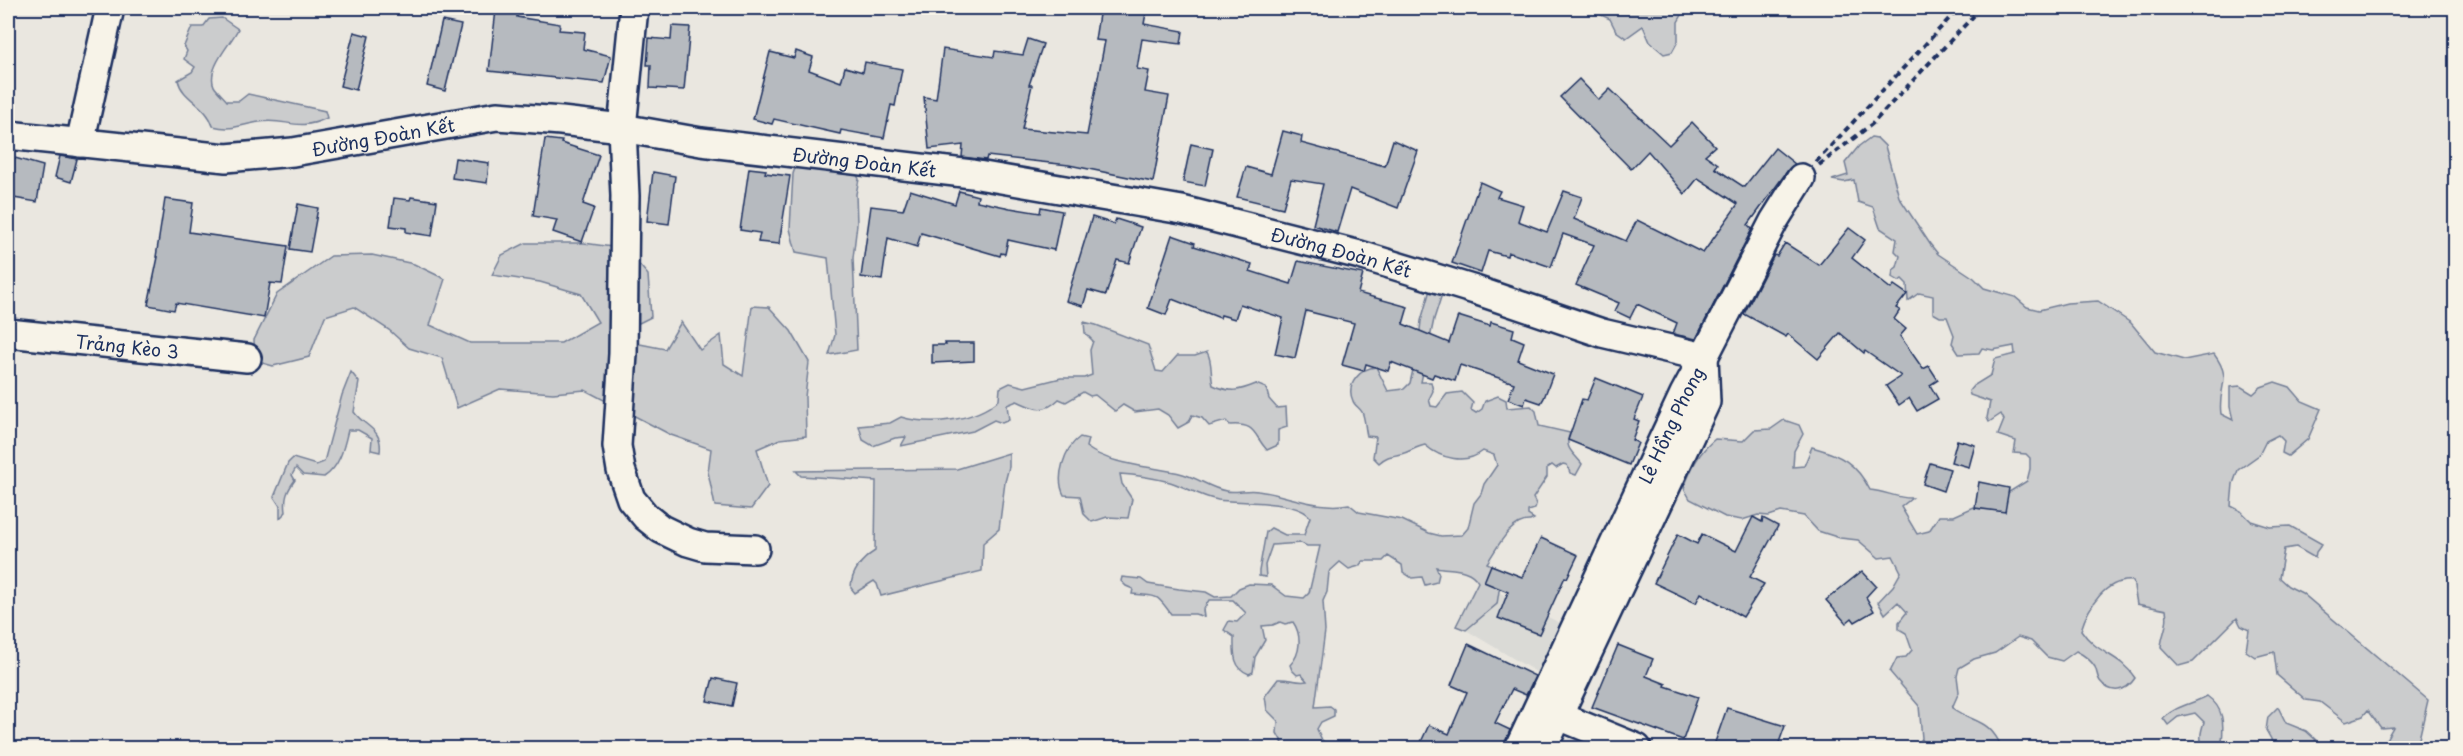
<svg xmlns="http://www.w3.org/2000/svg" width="2463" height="756" viewBox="0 0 2463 756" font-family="'Playpen Sans',sans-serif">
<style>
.built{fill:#dadad6}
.green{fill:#cbcccd;stroke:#737e96;stroke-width:1.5}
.building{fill:#b6babf;stroke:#1b2f5e;stroke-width:1.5}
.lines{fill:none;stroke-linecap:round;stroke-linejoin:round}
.minor-casing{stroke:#1b2f5e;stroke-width:32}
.path{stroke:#1b2f5e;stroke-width:4;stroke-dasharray:6 4.5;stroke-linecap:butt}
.minor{stroke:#f7f3e8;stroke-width:27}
.labels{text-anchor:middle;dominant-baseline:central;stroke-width:4.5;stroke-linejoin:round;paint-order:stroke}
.street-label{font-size:18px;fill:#1b2f5e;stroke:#f7f3e8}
</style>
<rect width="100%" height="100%" fill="#eae7e0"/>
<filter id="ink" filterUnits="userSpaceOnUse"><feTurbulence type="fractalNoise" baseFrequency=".0167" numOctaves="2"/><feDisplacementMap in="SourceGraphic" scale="12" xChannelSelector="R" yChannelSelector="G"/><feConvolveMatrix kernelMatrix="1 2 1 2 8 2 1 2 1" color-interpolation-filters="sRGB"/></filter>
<g filter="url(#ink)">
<polygon class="built" points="1478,582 1564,625 1541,675 1466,630"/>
<g class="green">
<polygon points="1595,8 1686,8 1678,22 1678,41 1672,52 1664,54 1650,42 1643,26 1626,38 1616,31 1610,19 1601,15"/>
<path d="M 222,18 L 238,29 C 231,44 206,68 214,86 C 217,91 223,96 227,101 L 239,101 L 248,94 L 325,111 L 327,118 C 295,133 287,117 259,122 C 240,125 233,131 213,126 C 207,105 182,99 178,80 L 192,72 L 195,67 L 184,59 L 187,51 L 184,46 L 192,27 L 203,27 L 209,19 Z"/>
<path d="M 1871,137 L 1877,138 L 1885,146 L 1899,197 L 1930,244 L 1938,254 L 1974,278 L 1984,288 L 2015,297 L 2027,307 L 2039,310 L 2067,303 L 2098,301 L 2131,323 L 2155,352 L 2184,360 L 2214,354 C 2234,381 2217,386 2221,414 L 2233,420 L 2230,407 L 2230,387 L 2240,386 L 2253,394 L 2261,387 L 2275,382 L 2290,387 L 2302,401 L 2321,409 L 2308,439 L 2288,456 L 2282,453 L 2284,441 L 2278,435 L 2266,441 L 2259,455 L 2238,470 L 2233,484 L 2231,506 L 2241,511 L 2251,521 L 2270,527 L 2290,526 L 2322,544 L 2316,552 L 2315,558 L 2296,547 L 2284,549 L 2279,578 L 2288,586 L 2302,593 L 2428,700 L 2419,739 L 2424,748 L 2381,748 L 2393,727 L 2381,728 L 2368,710 L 2363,716 L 2346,722 L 2320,702 L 2306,700 L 2277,675 L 2274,652 L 2255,657 L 2246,651 L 2249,630 L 2241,626 L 2237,618 L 2193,662 L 2179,666 L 2161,647 C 2162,633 2169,625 2166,610 L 2137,604 L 2133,581 C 2106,578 2088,607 2081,630 C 2097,655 2119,653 2135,678 C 2126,692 2111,695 2100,681 C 2097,677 2097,671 2095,667 C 2090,659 2084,655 2076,651 L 2062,661 L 2047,657 L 2031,641 L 2018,637 L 1995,653 L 1974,659 L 1959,668 L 1957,676 L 1959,692 L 1952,708 C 1975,724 1989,718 2002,748 L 1917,748 L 1922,738 L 1919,706 L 1890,672 L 1897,658 L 1906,657 L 1912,650 L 1906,633 L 1899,629 L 1899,622 L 1907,612 L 1898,602 L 1885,614 L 1878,602 L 1893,586 L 1901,572 L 1893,556 L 1879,558 L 1858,540 L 1840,538 L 1818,531 L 1804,516 L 1781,512 L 1769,516 L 1758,515 L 1742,520 L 1725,517 L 1690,499 L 1684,488 C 1691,468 1699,452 1715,439 L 1743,441 L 1754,430 L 1771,429 L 1784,420 L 1799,425 L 1803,434 L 1794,451 L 1793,467 L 1804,466 L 1812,447 C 1841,455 1856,463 1870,490 C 1884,491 1900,499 1912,498 L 1901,507 L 1917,534 L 1929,531 L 1939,516 L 1954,516 L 1974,507 L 1982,509 L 2027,481 L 2030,469 L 2030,458 L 2026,454 L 2014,453 L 2016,441 L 1998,435 L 2004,420 L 2001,414 L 1989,422 L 1987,418 L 1990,402 L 1970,395 L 1969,391 L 1973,386 L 1991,375 L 1995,359 L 2015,354 L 2014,346 L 1993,350 L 1982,348 L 1979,353 L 1959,354 L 1952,343 L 1954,335 L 1947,317 L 1940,317 L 1933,313 L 1933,296 L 1919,293 L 1908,301 L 1907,284 L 1902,279 L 1899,281 L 1892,277 L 1893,270 L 1897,267 L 1900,256 L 1895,251 L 1897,239 L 1880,228 L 1873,207 L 1858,202 L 1854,180 L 1844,182 L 1832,180 L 1848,175 L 1845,163 L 1859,146 Z"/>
<polygon points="802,167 856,173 859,179 856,194 857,224 853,258 857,350 829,355 835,335 828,258 796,252 790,229 793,174 795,168"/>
<polygon points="526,243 584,243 626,249 648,275 651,317 619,333 640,344 665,349 681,322 700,350 721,335 724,364 743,376 752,306 769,307 791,331 809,362 805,397 806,436 780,439 757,449 768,486 751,509 715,506 708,472 711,449 671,435 585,390 553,393 500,389 457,408 442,358 409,348 389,330 354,307 325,316 309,357 273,366 255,361 254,340 277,294 331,256 372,255 414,264 445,279 430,325 470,343 561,343 598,322 581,294 540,282 492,275 502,255"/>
<path d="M 1450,269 L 1434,319 L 1421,382 L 1431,382 L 1433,391 L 1429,399 L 1431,406 L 1437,407 L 1447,394 L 1462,392 L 1473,403 L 1471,410 L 1476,413 L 1482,409 L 1485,401 L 1498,396 L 1506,400 L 1507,408 L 1531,406 L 1536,411 L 1539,426 L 1570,433 C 1563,448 1574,453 1582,464 L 1576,475 L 1570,473 L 1567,465 L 1563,464 L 1556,468 L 1552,465 L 1547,468 L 1547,477 L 1533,498 L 1536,504 L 1535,509 L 1528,511 L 1528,515 L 1534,519 L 1530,521 C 1510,520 1498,547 1487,563 L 1500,569 L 1506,574 L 1499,591 L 1497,604 L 1466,630 L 1456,626 L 1478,582 C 1470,567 1450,570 1436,567 L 1439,574 L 1437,582 L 1425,585 L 1422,577 L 1412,578 L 1403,572 L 1402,565 L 1388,556 L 1383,561 L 1363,561 L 1359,566 L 1349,569 L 1340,562 L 1329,572 L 1327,592 L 1323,601 L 1325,631 L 1315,707 L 1330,706 L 1334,709 L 1334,716 L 1321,722 L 1317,729 L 1322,740 L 1331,748 L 1280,748 L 1284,745 L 1277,733 L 1278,721 L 1267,710 L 1265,696 L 1278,679 C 1289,678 1297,683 1307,681 L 1301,674 L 1297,675 L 1292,670 L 1290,665 C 1301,654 1302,635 1293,622 L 1285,624 L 1280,622 L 1273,625 L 1262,626 L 1265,640 L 1255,657 L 1253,672 L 1249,674 C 1232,668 1234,651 1234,637 L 1224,630 L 1229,621 L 1237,622 L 1246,613 L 1233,600 L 1209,600 L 1203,610 L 1204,617 L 1195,614 L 1171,614 C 1155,592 1158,597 1132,594 L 1133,589 L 1126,586 L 1121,581 L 1122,577 L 1141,579 L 1148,584 L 1179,589 L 1206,592 L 1215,597 L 1231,596 L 1239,588 L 1249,584 L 1271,585 L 1286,596 L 1304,598 L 1309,593 L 1320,546 L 1307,546 L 1301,543 L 1272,545 L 1265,565 L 1266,577 L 1259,576 L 1259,571 L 1266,532 L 1271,528 L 1285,535 L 1304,535 L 1310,517 C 1298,500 1239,503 1218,500 C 1201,497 1186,487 1170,482 C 1154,478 1136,475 1120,474 L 1122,484 L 1132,499 L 1128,518 L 1107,517 L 1092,522 L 1084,514 L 1080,496 L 1064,495 C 1055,478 1064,448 1080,437 L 1088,439 L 1086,447 C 1112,466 1152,466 1183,474 C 1198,478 1210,488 1226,491 C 1236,493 1248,489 1258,491 C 1288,495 1318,510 1349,504 L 1359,512 L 1402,520 L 1429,533 L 1441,536 L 1462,535 L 1468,528 L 1474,503 L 1481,494 L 1484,484 L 1497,465 L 1494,455 L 1483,451 C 1466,465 1441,459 1425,445 C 1415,447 1410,452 1401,454 C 1391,456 1387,456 1379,463 L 1373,457 L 1376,437 L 1367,436 C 1365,428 1365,418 1362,412 C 1360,408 1354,405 1353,401 C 1345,384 1361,368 1376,367 L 1388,391 L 1404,389 L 1410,383 L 1418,348 L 1421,321 L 1431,286 Z"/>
<path d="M 1084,322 L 1096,325 L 1148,345 L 1156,371 L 1163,372 L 1177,356 L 1195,356 L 1207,352 C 1213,363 1210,373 1213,385 C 1230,393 1239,391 1256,384 L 1266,388 L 1269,399 L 1277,408 L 1286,407 L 1287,427 L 1278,430 L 1278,445 L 1267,450 C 1253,435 1257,423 1230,425 L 1226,421 L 1209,426 L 1202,418 L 1192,415 L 1189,422 L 1178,428 L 1168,415 L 1158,409 L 1135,412 L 1123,405 L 1115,411 L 1095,395 L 1090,396 L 1083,392 L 1066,402 L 1059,399 C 1043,415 1033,408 1017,401 L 1007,405 L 1009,420 L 1002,423 L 994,420 L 973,431 L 901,446 L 906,437 L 895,438 L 873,446 L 863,440 L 859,426 L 890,423 L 901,417 C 932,426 974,421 999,400 L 1000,388 L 1010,383 L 1025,387 L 1061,378 L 1084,378 L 1092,375 L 1090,350 L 1093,341 L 1085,333 Z"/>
<path d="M 351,372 L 359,382 L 354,412 C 364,427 383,428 380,452 L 371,450 L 372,438 L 358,430 L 348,430 C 344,447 340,467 324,477 L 303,475 L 296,468 L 292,475 L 295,480 C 287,491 284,498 286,512 L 280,518 L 280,506 L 274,497 L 288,463 L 293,458 L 316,465 L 324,462 L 342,395 Z"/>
<path d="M 1009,453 L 1009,467 L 1005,482 L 999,529 L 983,543 L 982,571 L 881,596 L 877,584 L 874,581 L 855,593 L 851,588 C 851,572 862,559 875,551 L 876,481 L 801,476 L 796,471 L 957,469 Z"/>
<path d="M 2207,696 C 2224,708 2224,723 2222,742 L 2230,748 L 2205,748 C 2198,741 2201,731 2204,722 L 2195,713 L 2178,717 L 2168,725 L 2163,718 C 2178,705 2190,705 2207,696 Z"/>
<polygon points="2278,707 2286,723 2306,731 2316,740 2312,746 2302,748 2273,748 2271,739 2266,730 2268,717"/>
</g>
<g class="building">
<polygon points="1100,8 1147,8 1144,24 1183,31 1181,44 1142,39 1137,69 1149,71 1145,92 1169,96 1153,182 1069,165 987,156 986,160 962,157 963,145 929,149 924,97 936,99 943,49 994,57 995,51 1023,55 1028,39 1043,44 1029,85 1032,85 1022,129 1087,135 1105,41 1095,40"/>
<polygon points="496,10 517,12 517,17 560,24 559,30 585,32 583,49 611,56 604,83 489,71"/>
<polygon points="442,21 461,25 445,91 427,86"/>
<polygon points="672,26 690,27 684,90 650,88 651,65 647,65 649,38 671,40"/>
<polygon points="354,32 369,36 356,90 340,86"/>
<polygon points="796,51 813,57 809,70 841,82 845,67 863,72 865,62 902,69 895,106 891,105 884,138 841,130 840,134 774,119 772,124 753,119 770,52 794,58"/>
<polygon points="1579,79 1599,100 1610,89 1669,145 1692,122 1715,146 1705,155 1718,164 1715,168 1744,187 1775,148 1795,164 1788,170 1748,225 1752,229 1696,339 1673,334 1677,323 1637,304 1630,318 1615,311 1619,303 1576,285 1594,245 1563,234 1551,267 1508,252 1507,256 1488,251 1481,273 1452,263 1480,182 1500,191 1497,197 1523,205 1518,221 1547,232 1564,191 1582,197 1574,219 1626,241 1637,220 1703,253 1738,204 1698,178 1685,194 1648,151 1631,169 1560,97"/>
<polygon points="1283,131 1302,136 1301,143 1385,166 1393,140 1418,151 1398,208 1350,189 1337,232 1313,225 1323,184 1291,179 1283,208 1237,197 1246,167 1271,174"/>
<polygon points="545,139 562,141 561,143 599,155 583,204 594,208 582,242 553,232 557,220 533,216"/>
<polygon points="1191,144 1213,149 1205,186 1183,182"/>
<polygon points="8,156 43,166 37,202 8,197"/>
<polygon points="60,156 77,159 71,182 55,177"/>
<polygon points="455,158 489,163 487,183 452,178"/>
<polygon points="749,168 766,170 765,173 790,176 779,244 758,242 760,233 740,230"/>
<polygon points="653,172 675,176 669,224 647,221"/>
<polygon points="910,190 955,204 959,191 978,196 977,201 1010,208 1040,213 1041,207 1062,211 1054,250 1008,240 1005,254 1001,253 1000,256 921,233 917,247 888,238 882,280 861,277 871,206 903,210"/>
<polygon points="411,197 437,201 432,236 406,232 406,228 390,226 394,198 410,200"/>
<polygon points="165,199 193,203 189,232 288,246 282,284 270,283 264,318 176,303 174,310 148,305 158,257 156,257"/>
<polygon points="298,204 318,208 310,252 290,249"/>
<polygon points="1092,217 1114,224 1116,219 1141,227 1129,263 1117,260 1106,295 1088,290 1083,306 1066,301"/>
<polygon points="1849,228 1865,240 1852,258 1891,289 1894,285 1907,294 1896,308 1900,310 1894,319 1906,329 1900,336 1923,369 1929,366 1938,380 1930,385 1938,399 1917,411 1909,398 1899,405 1886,386 1901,376 1865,351 1864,353 1840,333 1818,359 1788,334 1786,337 1744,314 1774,255 1777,256 1785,243 1819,265"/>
<polygon points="1172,235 1195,243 1194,246 1252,264 1250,271 1291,284 1298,261 1363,274 1358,293 1408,307 1403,324 1449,343 1458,316 1490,326 1491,322 1514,329 1512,337 1524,342 1518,360 1553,374 1544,398 1541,403 1526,398 1524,405 1508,399 1514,383 1460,365 1455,381 1434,374 1432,378 1391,362 1388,371 1366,364 1364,371 1342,365 1354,323 1306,311 1295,358 1275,354 1283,318 1240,304 1235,319 1221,315 1220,318 1172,299 1166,315 1148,308"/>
<polygon points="945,343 974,343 974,361 932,363 932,345 946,345"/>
<polygon points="1596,378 1643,397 1634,419 1639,421 1632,440 1638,443 1629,465 1568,440 1582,399 1587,400"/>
<polygon points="1957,440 1975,445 1969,467 1951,462"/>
<polygon points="1930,463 1950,469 1943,491 1923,484"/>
<polygon points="1979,482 2009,488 2005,512 1975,508"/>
<polygon points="1753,517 1762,522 1763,518 1778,526 1750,577 1764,584 1743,617 1701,593 1696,603 1654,583 1678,534 1697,544 1702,534 1736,551"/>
<polygon points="1541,538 1578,555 1567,578 1565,577 1539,634 1498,618 1508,592 1484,582 1491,565 1522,577"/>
<polygon points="1862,571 1876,586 1866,597 1874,611 1855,622 1852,618 1846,623 1826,600"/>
<polygon points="1468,644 1535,676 1526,695 1512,689 1495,723 1510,730 1503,748 1430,748 1420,744 1429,725 1449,734 1467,692 1451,685"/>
<polygon points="1618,645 1653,659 1646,676 1666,684 1665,686 1698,697 1683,740 1592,707"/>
<polygon points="713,678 737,683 732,706 707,701"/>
<polygon points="1727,708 1785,726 1777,748 1713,748"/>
</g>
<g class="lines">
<defs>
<g id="minor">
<polyline points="634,8 622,128 625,196 623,354 617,446 621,470 631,499 646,517 661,529 688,542 705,547 755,549"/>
<path id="s1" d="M 8,135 L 226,158 L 293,152 L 497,116 L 561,121 L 622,128 L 701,142 L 972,174 L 1182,210 L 1360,255 L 1475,290 L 1602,333 L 1704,357 L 1774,221 L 1801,178"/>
<polyline points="80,143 110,8"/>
<path id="s2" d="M 8,333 L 247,358"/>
<polyline points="1559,716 1637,748"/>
<path id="s3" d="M 1519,748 L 1684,394 L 1704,357 L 1706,402 L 1543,748"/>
</g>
</defs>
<use href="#minor" class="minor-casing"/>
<g class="path">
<polyline points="1816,162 1959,8"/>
<polyline points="1819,165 1872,124 1981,8"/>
</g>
<use href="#minor" class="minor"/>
</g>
</g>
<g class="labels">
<g class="street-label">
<text stroke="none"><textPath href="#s1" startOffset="378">Đường Đoàn Kết</textPath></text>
<text stroke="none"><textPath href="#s1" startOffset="864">Đường Đoàn Kết</textPath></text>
<text stroke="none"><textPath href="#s1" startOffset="1350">Đường Đoàn Kết</textPath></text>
<text stroke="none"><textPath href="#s2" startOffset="120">Trảng Kèo 3</textPath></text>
<text stroke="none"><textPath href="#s3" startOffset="357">Lê Hồng Phong</textPath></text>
</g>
</g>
<rect width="2463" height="756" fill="none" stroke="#f7f3e8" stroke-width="30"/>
<rect x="15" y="15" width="2433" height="726" fill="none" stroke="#1b2f5e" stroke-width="2" filter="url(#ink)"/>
</svg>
